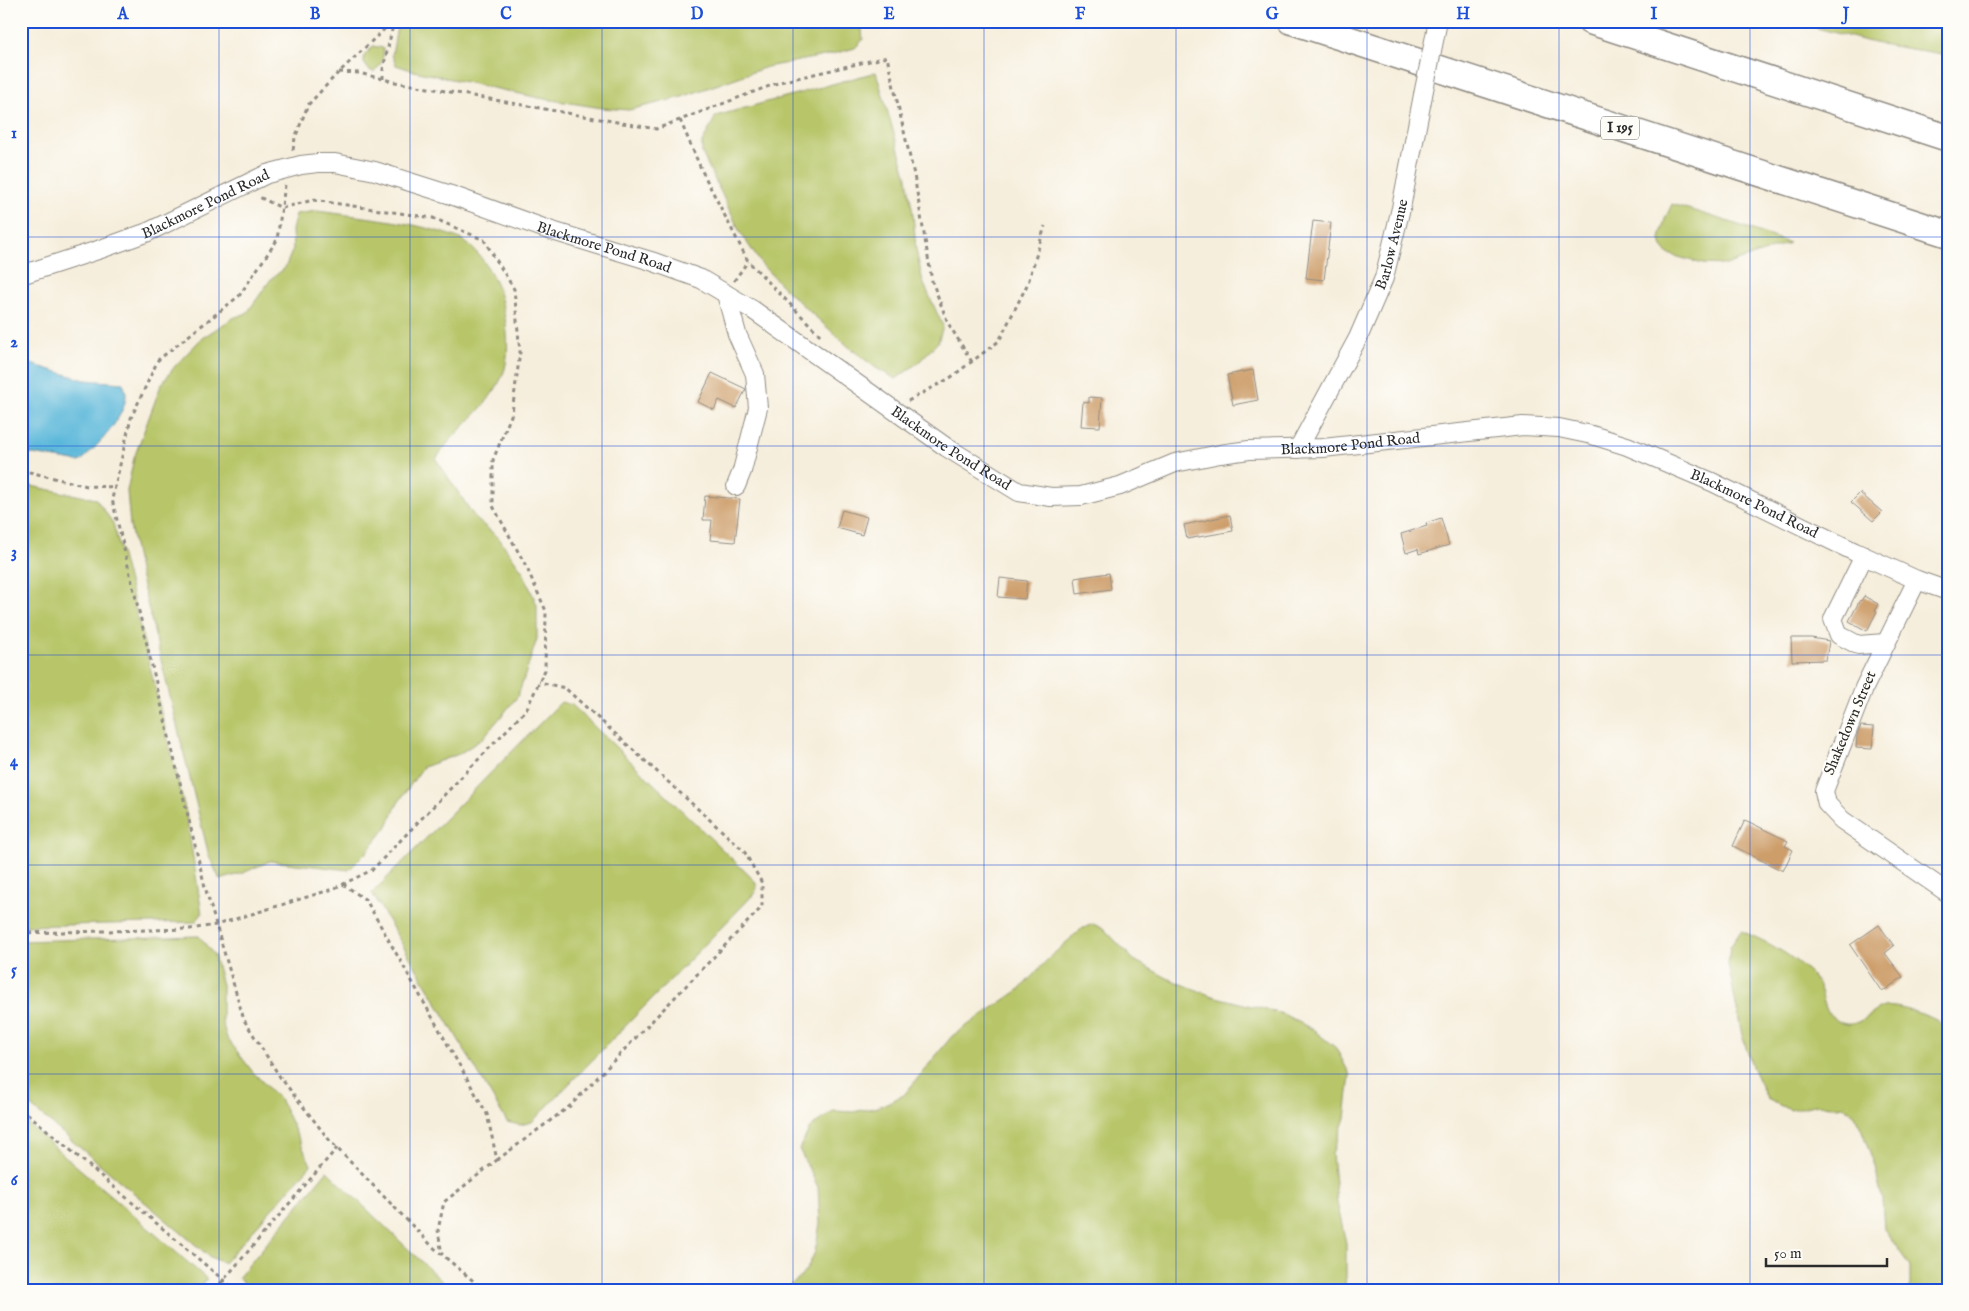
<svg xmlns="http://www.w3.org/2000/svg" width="1969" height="1311" viewBox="0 0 1969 1311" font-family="'IM FELL English',serif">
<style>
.green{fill:#b8c669;stroke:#72784a}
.water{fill:#5bb8da;stroke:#437282}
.building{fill:#cd9e6b}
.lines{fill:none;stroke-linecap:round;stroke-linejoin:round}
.minor-casing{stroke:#908c84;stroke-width:20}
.highway-casing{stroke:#908c84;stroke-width:29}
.path{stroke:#908c84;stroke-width:3;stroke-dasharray:4 4;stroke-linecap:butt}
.minor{stroke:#fff;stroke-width:18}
.highway{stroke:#fff;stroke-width:26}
.minor-bridge-casing{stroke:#908c84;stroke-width:20;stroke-linecap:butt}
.minor-bridge{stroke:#fff;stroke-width:18}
.grid{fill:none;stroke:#1d4ed8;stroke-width:1;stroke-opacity:0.55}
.labels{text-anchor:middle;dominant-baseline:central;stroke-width:4.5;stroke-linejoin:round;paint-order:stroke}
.shield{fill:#fdfcf7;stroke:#6a6a68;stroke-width:1}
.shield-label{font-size:14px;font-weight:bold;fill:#2b2b2b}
.street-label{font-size:15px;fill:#2b2b2b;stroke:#fdfcf7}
.neatline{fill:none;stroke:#1d4ed8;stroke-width:2}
.grid-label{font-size:16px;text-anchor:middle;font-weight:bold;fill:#1d4ed8}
</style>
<rect width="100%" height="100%" fill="#fdfcf7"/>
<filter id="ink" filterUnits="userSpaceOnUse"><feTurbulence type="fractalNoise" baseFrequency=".02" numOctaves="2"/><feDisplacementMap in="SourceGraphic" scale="10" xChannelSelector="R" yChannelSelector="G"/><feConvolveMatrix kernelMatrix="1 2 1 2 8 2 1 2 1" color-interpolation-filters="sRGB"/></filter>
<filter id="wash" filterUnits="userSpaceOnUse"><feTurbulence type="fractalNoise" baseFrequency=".0096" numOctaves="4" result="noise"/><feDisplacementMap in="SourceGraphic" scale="20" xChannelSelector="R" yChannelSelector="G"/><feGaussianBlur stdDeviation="1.12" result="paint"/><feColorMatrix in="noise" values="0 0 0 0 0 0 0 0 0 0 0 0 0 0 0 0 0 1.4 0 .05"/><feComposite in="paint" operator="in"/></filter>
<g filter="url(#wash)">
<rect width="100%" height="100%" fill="#f6eedc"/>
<g class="green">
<polygon points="398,21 857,21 862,30 863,40 855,48 829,55 767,67 679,98 629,110 602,108 539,98 414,71 396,65 392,55"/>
<polygon points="1790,21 1948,21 1948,55 1874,43"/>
<path d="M 373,46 L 383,48 C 384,59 382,64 374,72 L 369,70 L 364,63 L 364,56 Z"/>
<polygon points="876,72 907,178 913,214 916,250 923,282 943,326 938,342 919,362 896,379 876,368 850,348 787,291 762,265 740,232 702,153 702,143 716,116"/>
<polygon points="1672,204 1733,223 1789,243 1726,265 1703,264 1668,254 1662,247 1660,239 1665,219"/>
<path d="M 317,211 C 360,217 403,220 444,233 C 451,236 459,237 465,242 C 487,258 500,287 504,313 C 508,330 510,361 502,377 C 487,410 455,429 436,459 L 476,519 L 498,537 L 523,572 L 537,605 L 537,639 L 518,696 L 499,719 L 482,739 L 459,754 L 423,767 L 398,803 L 386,828 L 365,854 L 349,870 L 270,861 L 243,873 L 220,880 L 209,856 L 139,570 L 130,525 L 127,491 L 134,458 L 161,385 L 175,366 L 202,338 L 233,318 L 247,313 L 271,279 L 285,268 L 293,249 L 292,230 L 296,214 Z"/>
<polygon points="21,484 96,499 113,523 130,586 186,813 202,914 195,922 21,926"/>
<polygon points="561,702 572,705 755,881 757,888 754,894 532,1122 520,1125 507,1122 372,893"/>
<polygon points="1093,924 1104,929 1134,960 1169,979 1212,996 1283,1014 1312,1029 1336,1048 1350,1075 1345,1118 1332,1154 1337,1203 1346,1243 1346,1277 1344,1290 783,1290 798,1280 807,1269 815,1252 820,1223 818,1187 799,1149 810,1128 834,1111 853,1112 878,1107 904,1095 952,1036 1020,989 1048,959 1081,929"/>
<path d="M 1741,931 C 1766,941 1801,959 1817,982 C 1826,996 1820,1014 1842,1023 C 1858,1029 1870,1011 1884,1007 C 1894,1004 1927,1015 1936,1020 C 1940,1023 1944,1027 1948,1030 L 1948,1290 L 1910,1290 L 1910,1266 L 1884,1229 L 1882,1199 L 1875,1166 L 1861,1128 L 1853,1113 L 1842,1106 L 1814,1105 L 1790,1110 L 1767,1099 L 1753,1069 L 1742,1035 L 1728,964 L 1730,947 Z"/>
<polygon points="199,936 214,955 222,985 222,1022 227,1038 252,1071 281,1101 311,1165 224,1263 210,1257 21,1098 21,941"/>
<polygon points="21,1118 207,1279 198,1290 21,1290"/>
<polygon points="327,1171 451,1290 251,1290 238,1278"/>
</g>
<path class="water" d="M 21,361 L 85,380 L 123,383 C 124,386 126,391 126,394 C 126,418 96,447 80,462 L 21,452 Z"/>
<g id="blocks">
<g class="building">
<polygon points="1313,221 1331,223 1324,280 1306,278"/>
<polygon points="1253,370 1258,400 1233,405 1227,375"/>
<polygon points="712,373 746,389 736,408 719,400 714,410 698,402"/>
<polygon points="1089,397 1102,398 1100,427 1081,426 1083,402 1089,403"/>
<polygon points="1860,493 1882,512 1873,521 1851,502"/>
<polygon points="705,496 740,499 735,542 710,540 712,520 703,520"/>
<polygon points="842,510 867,517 862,535 837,528"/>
<polygon points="1230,515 1233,531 1187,539 1184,525"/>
<polygon points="1441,518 1449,545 1419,554 1418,549 1406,553 1401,534 1427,526 1426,523"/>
<polygon points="1109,573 1111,589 1077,594 1075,578"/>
<polygon points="1000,578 1027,581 1025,599 998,597"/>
<polygon points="1864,596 1878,604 1875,610 1877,611 1867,631 1849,621 1860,600 1861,601"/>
<polygon points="1791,638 1811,638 1829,641 1826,660 1792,661"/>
<polygon points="1861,726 1874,727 1872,749 1856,748 1857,736"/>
<polygon points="1745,820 1788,841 1785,846 1793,850 1783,871 1733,846"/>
<polygon points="1879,925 1894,946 1885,953 1903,977 1882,992 1850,945"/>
</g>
</g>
</g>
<g filter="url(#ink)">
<use href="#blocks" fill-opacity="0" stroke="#908c84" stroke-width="1"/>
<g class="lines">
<defs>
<g id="minor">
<path id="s1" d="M 21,275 L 98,250 L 148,232 L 267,174 L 301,165 L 318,163 L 335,163 L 375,171 L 451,195 L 549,230 L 651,261 L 701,279 L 753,310 L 946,447 L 1019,492 L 1051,497 L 1081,496 L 1120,486 L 1175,463 L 1220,454 L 1249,450 L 1323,448 L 1523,426 L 1559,428 L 1592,435 L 1627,446 L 1712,482 L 1855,552 L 1917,580 L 1948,591"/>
<polyline points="726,294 737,334 755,374 758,408 742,471 736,486"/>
<path id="s2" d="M 1298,449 L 1358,338 L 1384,278 L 1401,208 L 1423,95"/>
<polyline points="1864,556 1833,619 1839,635 1858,645 1885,643"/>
<polyline points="1917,580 1864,688 1824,791 1827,804 1842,820 1948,893"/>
</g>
<g id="highway">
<polyline points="1292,21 1948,234"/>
<polyline points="1590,21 1948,138"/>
</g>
</defs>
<use href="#minor" class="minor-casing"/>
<use href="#highway" class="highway-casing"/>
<g class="path">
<polyline points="339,72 359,73 395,82 656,129 780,82 887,57 914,175 932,281 948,323 972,362"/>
<polyline points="383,79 383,69 394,21"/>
<polyline points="680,120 702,171 748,261 822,337"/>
<polyline points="293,150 295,138 308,105 335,76 393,21"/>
<polyline points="285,185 277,240 239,296 158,360 131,418 112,499 205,887 244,1020 280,1077 330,1141 433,1247 484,1290"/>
<polyline points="734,281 748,261"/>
<polyline points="908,401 950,378 999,341 1028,283 1045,226"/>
<polyline points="21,470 87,486 115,487"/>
<polyline points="343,884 366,900 487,1114 497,1160 444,1202 438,1230 442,1255"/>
<polyline points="21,933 190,929 216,925 333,889 372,870 526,710 545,670 546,611 526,566 493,506 493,460 512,413 520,352 514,289 484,240 433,218 313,200 282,208 259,197"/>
<polyline points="21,1108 235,1290"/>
<polyline points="497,1160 570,1106 762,907 762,883 744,851 565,688 539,682"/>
<polyline points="215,1290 337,1148"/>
</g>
<use href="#minor" class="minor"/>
<use href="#highway" class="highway"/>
<defs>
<polyline id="minor-bridge" points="1423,95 1438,21"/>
</defs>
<use href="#minor-bridge" class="minor-bridge-casing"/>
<use href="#minor-bridge" class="minor-bridge"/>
</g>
</g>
<path class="grid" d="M 219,21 L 219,1290M 410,21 L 410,1290M 602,21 L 602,1290M 793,21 L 793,1290M 984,21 L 984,1290M 1176,21 L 1176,1290M 1367,21 L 1367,1290M 1559,21 L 1559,1290M 1750,21 L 1750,1290M 21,237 L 1948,237M 21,446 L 1948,446M 21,655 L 1948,655M 21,865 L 1948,865M 21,1074 L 1948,1074"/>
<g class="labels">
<rect class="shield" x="1601" y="116.5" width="38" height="23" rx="4"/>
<g class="shield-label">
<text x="1620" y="128">I 195</text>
</g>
<g class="street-label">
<text stroke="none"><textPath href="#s1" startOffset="198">Blackmore Pond Road</textPath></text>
<text stroke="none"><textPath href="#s2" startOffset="226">Barlow Avenue</textPath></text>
<text stroke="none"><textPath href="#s1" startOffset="618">Blackmore Pond Road</textPath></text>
<text stroke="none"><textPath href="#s1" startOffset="1442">Blackmore Pond Road</textPath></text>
<text stroke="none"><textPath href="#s1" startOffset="1022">Blackmore Pond Road</textPath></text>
<text stroke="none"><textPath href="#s1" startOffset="1862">Blackmore Pond Road</textPath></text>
<text transform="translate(1850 723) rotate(-67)">Shakedown Street</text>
</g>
</g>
<rect width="1969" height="1311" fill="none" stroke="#fdfcf7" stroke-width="55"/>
<path d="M1766 1258v8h121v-8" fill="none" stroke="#2b2b2b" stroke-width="2.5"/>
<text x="1774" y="1258" font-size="15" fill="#2b2b2b" stroke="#fdfcf7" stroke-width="4" paint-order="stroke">50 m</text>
<rect x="28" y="28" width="1914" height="1256" class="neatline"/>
<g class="grid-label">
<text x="123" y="19">A</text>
<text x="315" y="19">B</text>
<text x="506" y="19">C</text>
<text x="697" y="19">D</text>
<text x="889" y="19">E</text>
<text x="1080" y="19">F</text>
<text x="1272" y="19">G</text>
<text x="1463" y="19">H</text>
<text x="1654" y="19">I</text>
<text x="1846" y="19">J</text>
<text x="14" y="138">1</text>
<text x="14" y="347">2</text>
<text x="14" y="557">3</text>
<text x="14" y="766">4</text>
<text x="14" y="975">5</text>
<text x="14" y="1185">6</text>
</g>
</svg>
